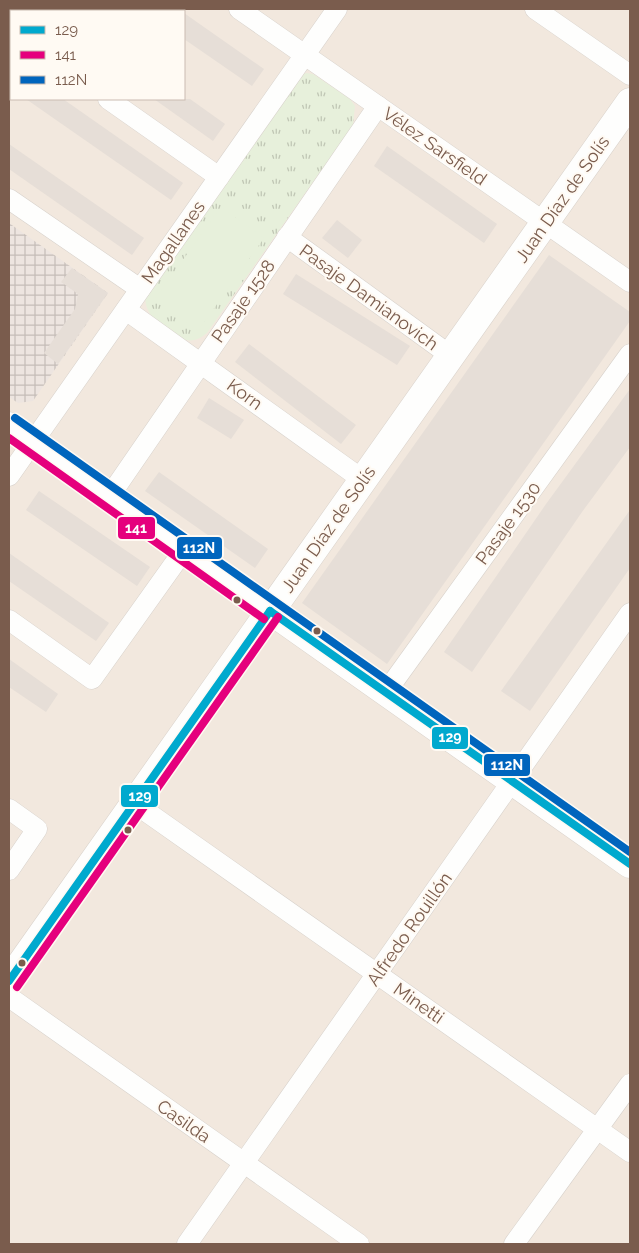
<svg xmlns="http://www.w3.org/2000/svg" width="639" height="1253" viewBox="0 0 639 1253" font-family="Raleway,sans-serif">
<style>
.residential{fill:#f2e8de;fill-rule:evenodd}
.industrial{fill:url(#industrial-grid)}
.grass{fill:url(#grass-tufts)}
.garden{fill:#e7f0db}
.building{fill:#e6ded7}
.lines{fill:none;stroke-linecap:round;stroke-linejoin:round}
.street-casing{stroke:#d7d1cb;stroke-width:21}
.secondary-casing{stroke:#d9d2cb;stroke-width:29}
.street{stroke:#fefefd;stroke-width:20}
.secondary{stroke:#fefefd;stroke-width:28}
.bus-1-casing{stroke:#fffaf3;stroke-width:11}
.bus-2-casing{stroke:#fffaf3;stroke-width:11}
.bus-3-casing{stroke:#fffaf3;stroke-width:11}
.bus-1{stroke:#00a9ce;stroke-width:8}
.bus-2{stroke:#e5007d;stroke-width:8}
.bus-3{stroke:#0065bd;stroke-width:8}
.bus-dot{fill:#7a5c4d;stroke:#fffaf3;stroke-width:2}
.labels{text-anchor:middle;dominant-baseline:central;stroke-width:4;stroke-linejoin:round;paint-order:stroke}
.street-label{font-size:18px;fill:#7a5c4d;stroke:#fffaf3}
.line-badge{stroke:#fffaf3;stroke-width:2}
.badge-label{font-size:14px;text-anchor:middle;font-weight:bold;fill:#fff}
</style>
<defs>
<pattern id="industrial-grid" width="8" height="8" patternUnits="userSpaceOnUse" patternTransform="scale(1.25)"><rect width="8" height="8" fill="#ede5e0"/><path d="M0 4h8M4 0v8" fill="none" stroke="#c5bdb8"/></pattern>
<pattern id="grass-tufts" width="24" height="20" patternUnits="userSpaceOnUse" patternTransform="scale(1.25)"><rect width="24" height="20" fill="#e7f0db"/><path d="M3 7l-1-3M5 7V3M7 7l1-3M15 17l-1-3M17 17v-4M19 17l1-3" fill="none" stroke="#c0c6b4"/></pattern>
</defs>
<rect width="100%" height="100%" fill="#f9f5f0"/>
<path class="residential" d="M 9,9 L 630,9 L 630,1244 L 9,1244 ZM 11,11 L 184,11 L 184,99 L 11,99 Z"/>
<polygon class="industrial" points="9,223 108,293 33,401 18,403 9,397"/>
<path class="grass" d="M 306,73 L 313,74 L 350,99 L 355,106 L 353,125 L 207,333 C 191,346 183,340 168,330 C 154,320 145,313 145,295 L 301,76 Z"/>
<polygon class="garden" points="221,207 264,238 198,331 154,300"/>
<g class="building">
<polygon points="184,13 264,69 252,86 184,39"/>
<polygon points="26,99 63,99 183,183 171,200"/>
<polygon points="154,99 190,99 225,124 213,141"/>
<polygon points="9,144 144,238 132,255 9,169"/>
<polygon points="387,146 497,224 484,243 374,166"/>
<polygon points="337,220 362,240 348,258 322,238"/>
<polygon points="549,255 630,312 630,321 387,664 302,603"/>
<polygon points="72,268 108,293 58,364 44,353 75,309 78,294 61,282"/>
<polygon points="296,274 410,346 397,365 283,294"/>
<polygon points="249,344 356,425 341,444 235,362"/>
<polygon points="630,389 630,447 582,512 472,672 444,652 546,504"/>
<polygon points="209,398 244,420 231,439 197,418"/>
<polygon points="159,472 268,549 255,568 145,491"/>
<polygon points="39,491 150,567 137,586 26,510"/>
<polygon points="630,510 630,568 530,711 501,691"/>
<polygon points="9,553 109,623 96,641 9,581"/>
<polygon points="9,659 58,694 46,712 9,687"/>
</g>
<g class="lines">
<defs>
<g id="street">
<polyline points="239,9 630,282"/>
<polyline points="535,9 630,75"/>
<polyline points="9,28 11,30"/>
<polyline points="108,99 219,177"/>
<polyline points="9,199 140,289"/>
<polyline points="287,237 451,356"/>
<polyline points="126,310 363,480"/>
<polyline points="9,476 337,9"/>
<polyline points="109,497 378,106"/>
<polyline points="9,620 92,679 184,550"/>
<polyline points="386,692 630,354"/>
<polyline points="134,803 630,1152"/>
<polyline points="9,809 37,829 9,870"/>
<polyline points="9,997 359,1244"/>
<polyline points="187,1244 630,613"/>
<polyline points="514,1244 630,1084"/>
</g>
<g id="secondary">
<polyline points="9,426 630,864"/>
<polyline points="9,981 630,102"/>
</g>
</defs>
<use href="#street" class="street-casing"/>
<use href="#secondary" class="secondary-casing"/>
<use href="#street" class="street"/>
<use href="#secondary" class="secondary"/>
<defs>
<g id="bus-1">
<polyline points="270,611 630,864"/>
<polyline points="9,981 270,611"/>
</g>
<g id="bus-2">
<polyline points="9,438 264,619"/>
<polyline points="17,987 278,617"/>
</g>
<polyline id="bus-3" points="15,418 630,852"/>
</defs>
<use href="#bus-1" class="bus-1-casing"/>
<use href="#bus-2" class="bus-2-casing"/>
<use href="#bus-3" class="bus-3-casing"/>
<use href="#bus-1" class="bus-1"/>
<use href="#bus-2" class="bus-2"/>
<use href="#bus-3" class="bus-3"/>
</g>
<g class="bus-dot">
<circle cx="237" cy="600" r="4.5"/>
<circle cx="317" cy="631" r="4.5"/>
<circle cx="128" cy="830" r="4.5"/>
<circle cx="22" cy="963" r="4.5"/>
</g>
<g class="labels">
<g class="street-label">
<text transform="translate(435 146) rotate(35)">Vélez Sarsfield</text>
<text transform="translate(562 199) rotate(-55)">Juan Díaz de Solís</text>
<text transform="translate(173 242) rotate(-55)">Magallanes</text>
<text transform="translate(369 297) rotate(36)">Pasaje Damianovich</text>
<text transform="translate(243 301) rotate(-55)">Pasaje 1528</text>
<text transform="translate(245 394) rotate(36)">Korn</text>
<text transform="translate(508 523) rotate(-54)">Pasaje 1530</text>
<text transform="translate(328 529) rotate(-55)">Juan Díaz de Solís</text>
<text transform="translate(409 929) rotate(-55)">Alfredo Rouillón</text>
<text transform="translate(419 1003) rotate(35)">Minetti</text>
<text transform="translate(184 1121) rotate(35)">Casilda</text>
</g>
</g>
<g class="line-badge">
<rect x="117" y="516" width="39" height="24" rx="5" fill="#e5007d"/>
<rect x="176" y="536" width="47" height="24" rx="5" fill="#0065bd"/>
<rect x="431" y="726" width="38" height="24" rx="5" fill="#00a9ce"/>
<rect x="483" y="753" width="48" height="24" rx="5" fill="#0065bd"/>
<rect x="120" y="784" width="39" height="24" rx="5" fill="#00a9ce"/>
</g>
<g class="badge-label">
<text x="136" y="533">141</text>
<text x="199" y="553">112N</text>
<text x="450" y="742">129</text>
<text x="507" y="770">112N</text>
<text x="140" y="801">129</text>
</g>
<rect width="639" height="1253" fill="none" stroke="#7a5c4d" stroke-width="20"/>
<rect x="10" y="10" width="175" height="90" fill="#fffaf3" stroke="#cabbb1"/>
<rect x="20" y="26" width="25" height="8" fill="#00a9ce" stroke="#cabbb1"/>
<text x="55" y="35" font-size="15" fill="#7a5c4d">129</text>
<rect x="20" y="51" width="25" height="8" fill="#e5007d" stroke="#cabbb1"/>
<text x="55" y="60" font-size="15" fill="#7a5c4d">141</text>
<rect x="20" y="76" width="25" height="8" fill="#0065bd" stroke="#cabbb1"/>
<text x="55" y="85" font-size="15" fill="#7a5c4d">112N</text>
</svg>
